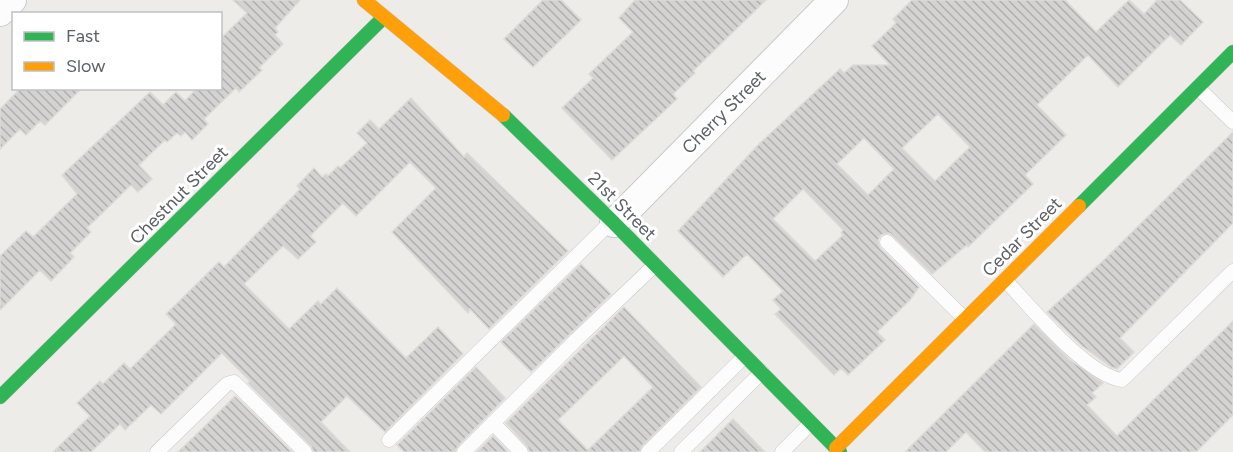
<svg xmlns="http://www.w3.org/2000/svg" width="1233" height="452" viewBox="0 0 1233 452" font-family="Figtree,sans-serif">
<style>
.building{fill:url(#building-back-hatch);stroke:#dcdbd7;stroke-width:1.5;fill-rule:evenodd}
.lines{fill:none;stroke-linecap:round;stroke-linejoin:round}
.lane-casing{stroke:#cacaca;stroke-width:15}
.street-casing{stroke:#cacaca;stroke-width:30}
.fast-casing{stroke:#c9c9c8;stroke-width:15}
.slow-casing{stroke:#c9c9c8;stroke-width:15}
.lane{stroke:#fcfcfc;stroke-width:14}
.street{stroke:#fcfcfc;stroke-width:28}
.fast{stroke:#30b455;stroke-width:14}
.slow{stroke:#ff9f0a;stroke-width:14}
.labels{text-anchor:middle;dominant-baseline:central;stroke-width:6;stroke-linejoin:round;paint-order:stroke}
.street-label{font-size:18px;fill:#5d6166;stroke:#fff}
</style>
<defs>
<pattern id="building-back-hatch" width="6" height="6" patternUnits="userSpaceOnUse" patternTransform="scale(1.5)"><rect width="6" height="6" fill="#d4d3d1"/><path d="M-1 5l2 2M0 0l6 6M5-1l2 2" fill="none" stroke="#afafad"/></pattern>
</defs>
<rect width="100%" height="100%" fill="#edece8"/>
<g class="building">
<polygon points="233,0 300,0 275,28 278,32 275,35 283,44 259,68 262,70 239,92 236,88 204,119 208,124 192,140 185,132 181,136 177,133 167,142 165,140 139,165 152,179 138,192 131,185 87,228 91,232 70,253 74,257 51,281 40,270 0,310 0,256 26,231 33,237 77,194 62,175 150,92 163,105 176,92 185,101 197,88 220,88 220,39 247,13"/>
<polygon points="543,0 561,0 581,20 533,67 504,39"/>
<polygon points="635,0 766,0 693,71 695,73 673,94 677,99 612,160 562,108 593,78 589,74 633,32 619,18"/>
<path d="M 912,0 L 1065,0 L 1096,32 L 1129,0 L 1144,14 L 1157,0 L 1180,0 L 1203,22 L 1181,45 L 1170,35 L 1118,87 L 1088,55 L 1037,105 L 1066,135 L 1025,175 L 1033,184 L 968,247 L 967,245 L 932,274 L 893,236 L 889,233 L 881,235 L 878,240 L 880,248 L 919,287 L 910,300 L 877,332 L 885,340 L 848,375 L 841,368 L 834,375 L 775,314 L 781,309 L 773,300 L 783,291 L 747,254 L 723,277 L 678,231 L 759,144 L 840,69 L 844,73 L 853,65 L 890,65 L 872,46 L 896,23 L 893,19 ZM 938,114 L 970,147 L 935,181 L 902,148 ZM 864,138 L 894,169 L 868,195 L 837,164 ZM 803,189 L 843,230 L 841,233 L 843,235 L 815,261 L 773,219 Z"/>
<polygon points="21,88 82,88 45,125 40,121 26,135 20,129 0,149 0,109"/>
<polygon points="411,98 464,157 467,153 568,251 489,329 470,309 468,313 392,232 436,188 410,162 356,216 343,203 310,236 316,242 298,259 283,246 244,284 289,329 318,301 321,304 337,288 406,358 438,327 463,354 385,432 347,396 321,422 350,452 314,452 311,446 248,383 250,381 222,353 161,414 151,405 125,430 120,424 91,452 53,452 90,416 77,403 100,381 103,384 124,363 130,369 176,324 166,314 219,262 224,267 300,189 297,186 314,168 322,177 326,174 328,176 338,166 340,168 367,143 357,133 370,120 379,129"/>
<polygon points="1233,132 1233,223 1120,338 1134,352 1117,369 1111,367 1082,346 1047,312 1105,259"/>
<polygon points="581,264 611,294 531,372 501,342"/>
<path d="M 624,307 L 701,387 L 642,446 L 639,452 L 530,452 L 527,446 L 506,423 ZM 624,356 L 653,387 L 588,450 L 558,420 Z"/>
<polygon points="1233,321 1233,415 1196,452 985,452 966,432 946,452 905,452 1034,324 1070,360 1103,383 1092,393 1096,397 1087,405 1117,436"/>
<polygon points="476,367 505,398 458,446 455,452 404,452 397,445"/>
<polygon points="235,396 292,452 178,452 203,428"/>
<polygon points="733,419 765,452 700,452"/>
<polygon points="493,436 508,452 477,452"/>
</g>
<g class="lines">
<defs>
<g id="lane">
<polyline points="1198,88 1233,122"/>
<polyline points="887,242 965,319"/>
<path d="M 1005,280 C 1031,307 1086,375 1122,380 L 1233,271"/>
<polyline points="493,423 521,452"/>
<polyline points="389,440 612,221"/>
<polyline points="157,452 227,384 234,382 305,452"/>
<polyline points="464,452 576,340 655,265"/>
<polyline points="648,452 745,356"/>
<polyline points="681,452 762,372"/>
<polyline points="782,452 811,423"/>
</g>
<g id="street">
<polyline points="0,12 12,0"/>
<polyline points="614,223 834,0"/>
</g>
<g id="fast">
<polyline points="503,115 612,221 840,452"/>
<polyline points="1079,206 1233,52"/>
<polyline points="0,397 383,18"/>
</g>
<g id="slow">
<polyline points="364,0 503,115"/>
<polyline points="836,448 1079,206"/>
</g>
</defs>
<use href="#lane" class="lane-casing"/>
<use href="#street" class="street-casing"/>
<use href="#fast" class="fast-casing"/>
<use href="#slow" class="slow-casing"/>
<use href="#lane" class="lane"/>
<use href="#street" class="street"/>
<use href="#fast" class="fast"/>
<use href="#slow" class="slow"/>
</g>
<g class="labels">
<g class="street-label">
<text transform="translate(724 112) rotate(-45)">Cherry Street</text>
<text transform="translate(179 195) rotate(-45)">Chestnut Street</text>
<text transform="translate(622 206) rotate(45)">21st Street</text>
<text transform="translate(1022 237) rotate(-45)">Cedar Street</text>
</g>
</g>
<rect x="12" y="12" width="210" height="78" fill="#ffffff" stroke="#bec0c2" stroke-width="1.5"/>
<rect x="24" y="32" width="30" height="9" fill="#30b455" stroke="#bec0c2" stroke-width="1.5"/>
<text x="66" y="42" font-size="18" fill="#5d6166">Fast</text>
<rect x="24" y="62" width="30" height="9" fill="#ff9f0a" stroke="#bec0c2" stroke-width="1.5"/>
<text x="66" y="72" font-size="18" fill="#5d6166">Slow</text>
</svg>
